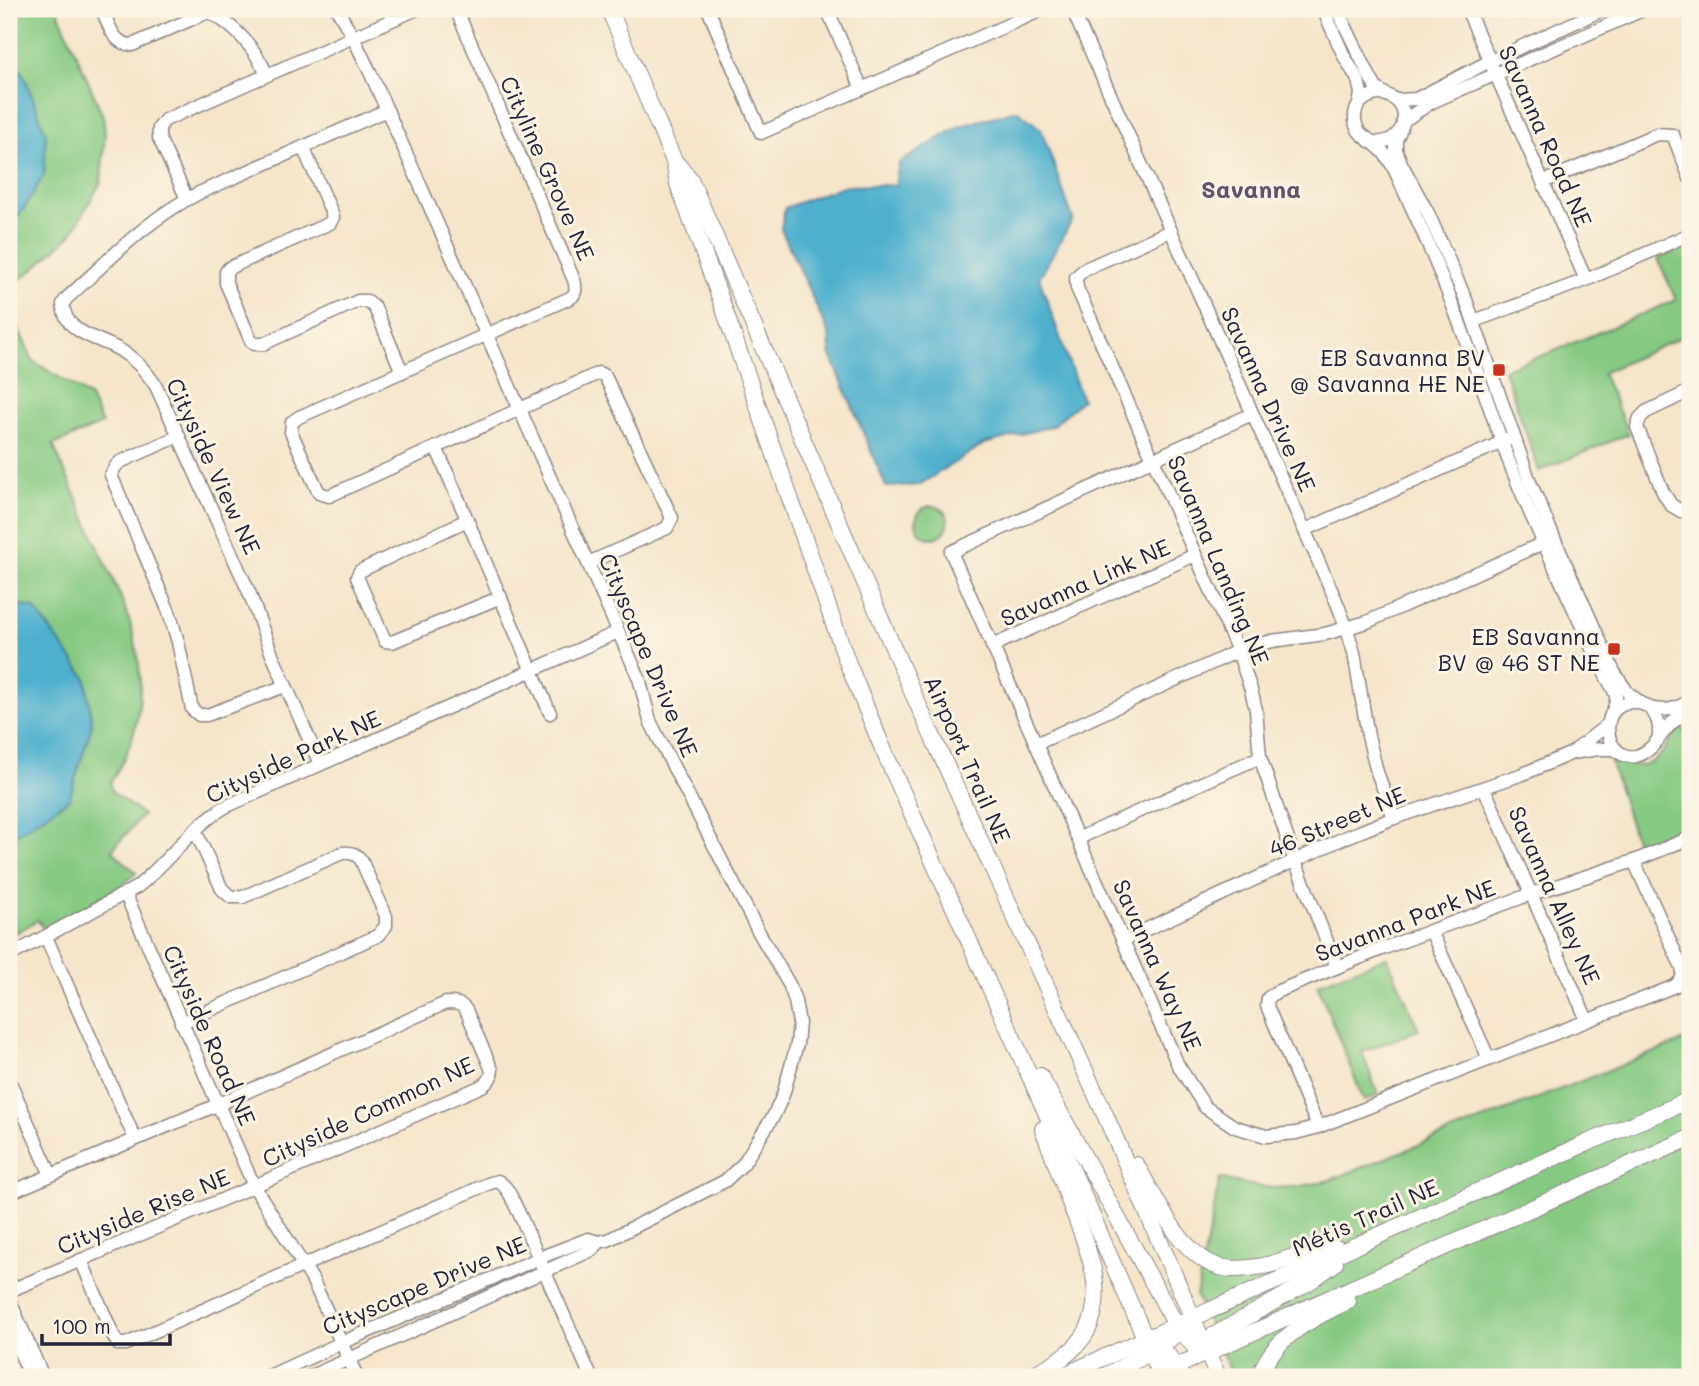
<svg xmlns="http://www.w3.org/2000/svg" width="1699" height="1386" viewBox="0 0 1699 1386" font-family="Mali,sans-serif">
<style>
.green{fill:#85c982;stroke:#54765e;stroke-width:2}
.water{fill:#4fb0ce;stroke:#386984;stroke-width:2}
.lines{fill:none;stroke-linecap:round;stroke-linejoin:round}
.minor-casing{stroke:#8c8482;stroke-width:15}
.major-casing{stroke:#8c8482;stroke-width:18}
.minor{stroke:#fff;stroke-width:12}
.major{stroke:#fff;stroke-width:16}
.poi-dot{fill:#c8321e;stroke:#fcf5e5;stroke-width:2.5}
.labels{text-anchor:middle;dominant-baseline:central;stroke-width:6;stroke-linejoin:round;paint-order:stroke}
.street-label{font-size:23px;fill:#22223b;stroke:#fcf5e5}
.poi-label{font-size:23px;fill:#22223b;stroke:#fcf5e5;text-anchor:end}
.neighbourhood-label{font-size:24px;font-weight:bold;fill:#64516b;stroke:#fcf5e5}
</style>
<rect width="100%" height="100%" fill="#fcf5e5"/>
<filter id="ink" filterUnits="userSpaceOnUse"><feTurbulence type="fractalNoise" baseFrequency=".0143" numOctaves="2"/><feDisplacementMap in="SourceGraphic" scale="14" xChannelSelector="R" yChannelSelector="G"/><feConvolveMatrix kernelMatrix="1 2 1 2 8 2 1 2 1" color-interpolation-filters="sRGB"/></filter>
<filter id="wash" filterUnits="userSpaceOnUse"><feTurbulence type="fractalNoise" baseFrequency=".00686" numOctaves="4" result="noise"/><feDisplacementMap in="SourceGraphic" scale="28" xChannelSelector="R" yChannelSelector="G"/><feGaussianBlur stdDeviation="1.57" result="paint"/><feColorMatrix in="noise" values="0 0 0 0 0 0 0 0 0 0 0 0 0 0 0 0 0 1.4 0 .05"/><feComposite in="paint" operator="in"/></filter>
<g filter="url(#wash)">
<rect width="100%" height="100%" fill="#f5e5ca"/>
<g class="green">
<polygon points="9,9 57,9 103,116 105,133 101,182 71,235 30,272 9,287"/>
<polygon points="1690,244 1690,333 1602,373 1629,434 1539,471 1504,369 1552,352 1676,300 1658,259"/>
<path d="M 9,308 L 33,361 L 81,391 L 90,398 L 102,424 L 53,445 L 122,600 C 147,664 149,725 110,783 L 112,792 L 143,815 L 112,850 L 136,873 L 121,886 L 44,930 L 38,920 L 9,937 Z"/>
<circle cx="932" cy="522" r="16"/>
<path d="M 1683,727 L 1690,744 L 1690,828 L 1638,849 L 1610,760 C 1625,765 1645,770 1658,757 C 1668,747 1669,737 1683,727 Z"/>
<polygon points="1387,957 1419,1030 1362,1052 1378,1095 1364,1101 1317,984"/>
<path d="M 1690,1038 L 1690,1377 L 1233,1377 L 1196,1296 L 1220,1178 C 1260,1190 1289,1191 1330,1180 Z"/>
</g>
<g class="water">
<polygon points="9,49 25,78 46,134 44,175 24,209 9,226"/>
<polygon points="1017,110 1041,129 1073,219 1039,278 1082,400 1052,426 984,444 919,485 886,487 830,353 829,334 781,229 785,208 843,186 895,185 899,163 960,126"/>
<polygon points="9,603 34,608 86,678 92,725 69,799 9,839"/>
</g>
</g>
<g filter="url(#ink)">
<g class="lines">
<defs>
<g id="minor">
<path d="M 102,9 C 109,24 112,44 132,45 L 201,15 L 210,12 C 236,27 255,48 267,75"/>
<polyline points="337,9 353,37 370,72 639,678 650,721 658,737 757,929 790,986 795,1001 799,1023 797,1044 783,1095 774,1115 743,1164 725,1181 608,1240 599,1242"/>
<path d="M 456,9 L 574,280 C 576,287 577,294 570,298 L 299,417 L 292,422 L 291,432 L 319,493 L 329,496 L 599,373 L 605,376 L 672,518 L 667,528 L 588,563"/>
<polyline points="708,9 761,133 1044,9"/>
<polyline points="827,9 862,89"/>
<polyline points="1072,9 1337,603 1347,629 1354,653 1368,736 1377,772 1394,818"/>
<polyline points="1323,9 1344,56 1358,80 1361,93 1359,105"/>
<polyline points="1337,9 1370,77 1376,88 1387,95"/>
<polyline points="1467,9 1586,280"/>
<polyline points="1396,100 1416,99 1490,61 1604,9"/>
<polyline points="1403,121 1432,102 1645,9"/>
<polyline points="1399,133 1396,140 1396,150 1401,163 1428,213 1466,300 1530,482 1554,538 1614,672 1628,693 1642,704"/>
<path d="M 1369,141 C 1399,150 1418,112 1391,97 C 1375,88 1353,101 1355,120 C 1356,135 1369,138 1378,147 C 1391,158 1398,177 1405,193 C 1443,273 1472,356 1501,440 C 1525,507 1559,575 1588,640 C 1594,653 1600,665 1607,678 C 1610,684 1615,690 1616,697 C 1617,704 1613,710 1610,717"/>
<polyline points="303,147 331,211 333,217 330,223 229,268 226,272 226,283 251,341 255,344 263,344 358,301 367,301 375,308 402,372"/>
<polyline points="1543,182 1657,134 1673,135 1690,178"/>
<polyline points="187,199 159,138 159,128 165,120 417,9"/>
<polyline points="1170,231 1085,269 1076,277 1077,288 1238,651 1251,690 1256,710 1260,757 1295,861 1337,967"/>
<polyline points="1474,321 1586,280 1690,234"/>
<polyline points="1690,391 1646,412 1640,418 1637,427 1663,492 1671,505 1681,511 1690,508"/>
<polyline points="1252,414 951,552 1178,1065 1205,1107 1235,1127 1266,1136 1296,1133 1318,1127 1675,986 1682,979 1683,970 1634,861"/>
<polyline points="179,436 120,462 115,467 111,475 169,612 178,642 192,709 199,715 207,715 285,686"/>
<polyline points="436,447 550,713"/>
<polyline points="467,520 360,571 357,577 385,641 392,642 501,597"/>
<polyline points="1305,530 1509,439"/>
<polyline points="992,646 1195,555"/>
<path d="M 1650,708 C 1667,712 1675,709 1690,701"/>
<path d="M 1658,740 C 1665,712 1638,690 1616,709 C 1599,725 1611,761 1636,756 C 1652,752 1658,738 1668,727 C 1673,720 1682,716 1690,712"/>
<polyline points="1036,744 1238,651 1272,641 1325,634 1367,622 1550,540"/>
<polyline points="1572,753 1607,725"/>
<path d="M 320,764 L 271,652 L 249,592 L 156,386 C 147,372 135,359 120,350 C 100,338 64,334 63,304 L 66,299 C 108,261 148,218 199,193 L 387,110"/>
<polyline points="1484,788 1587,1020"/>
<polyline points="1079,838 1260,757"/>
<polyline points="125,893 254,1186 312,1279 357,1377"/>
<polyline points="1431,931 1489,1059"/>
<polyline points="46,937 135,1139"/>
<polyline points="1123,940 1344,838 1394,818 1523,774 1572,753 1599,749 1616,749"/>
<path d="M 9,956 L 137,887 C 168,862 191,827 225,807 L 618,632"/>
<path d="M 181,1023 L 377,936 L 386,926 L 386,916 L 361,860 C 356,853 350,852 342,853 L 243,897 L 231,897 L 222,889 L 195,830"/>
<polyline points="9,1080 51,1175"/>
<polyline points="1318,1127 1267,1006 1268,998 1276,992 1384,948 1531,894 1634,861 1690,838"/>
<path d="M 9,1193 L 217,1105 L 446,1003 C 455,1003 461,1003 466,1010 L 492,1070 C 491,1078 489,1082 482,1086 L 254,1186 L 9,1291"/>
<path d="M 81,1260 L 113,1335 L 118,1344 L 126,1344 L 490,1183 L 498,1181 C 509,1187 513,1202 519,1213 L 591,1377"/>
<polyline points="9,1299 43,1377"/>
<polyline points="9,1328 31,1377"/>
<polyline points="267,1377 341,1343 549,1254 588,1239 599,1242 592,1250 309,1377"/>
</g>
<g id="major">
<polyline points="609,9 674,161 678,184 718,292 848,664 883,749 1076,1179 1162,1377"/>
<polyline points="676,163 690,179 915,698 1107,1119 1218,1377"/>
<polyline points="1040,1076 1176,1325 1194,1346 1207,1352"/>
<path d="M 1136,1165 C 1156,1198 1180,1256 1220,1267 C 1233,1271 1250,1268 1263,1266 C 1275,1264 1287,1259 1299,1255 C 1311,1252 1324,1250 1336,1248"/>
<path d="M 1152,1342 C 1166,1349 1174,1364 1182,1377"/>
<polyline points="1195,1346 1309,1282 1335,1263"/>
<path d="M 1028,1377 C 1051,1366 1075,1353 1087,1331 C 1109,1289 1084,1240 1069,1200 C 1061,1176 1052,1153 1043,1129"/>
<polyline points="1060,1377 1587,1143 1690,1100"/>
<polyline points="1103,1377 1152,1352 1179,1332"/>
<polyline points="1152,1377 1690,1138"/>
<path d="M 1260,1377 C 1270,1338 1315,1317 1348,1301"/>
</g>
</defs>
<use href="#minor" class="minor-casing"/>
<use href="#major" class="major-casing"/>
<use href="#minor" class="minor"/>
<use href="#major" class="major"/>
</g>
</g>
<g class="poi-dot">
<rect x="1492" y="363" width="14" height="14" rx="3.5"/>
<rect x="1607" y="642" width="14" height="14" rx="3.5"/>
</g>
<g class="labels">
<g class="street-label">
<text transform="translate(1546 136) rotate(66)">Savanna Road NE</text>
<text transform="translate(548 168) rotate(66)">Cityline Grove NE</text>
<text transform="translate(1269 399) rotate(66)">Savanna Drive NE</text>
<text transform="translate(214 466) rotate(65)">Cityside View NE</text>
<text transform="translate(1219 560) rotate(67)">Savanna Landing NE</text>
<text transform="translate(1085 582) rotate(-24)">Savanna Link NE</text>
<text transform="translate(649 655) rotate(67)">Cityscape Drive NE</text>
<text transform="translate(293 756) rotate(-25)">Cityside Park NE</text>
<text transform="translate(968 759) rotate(66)">Airport Trail NE</text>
<text transform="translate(1337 821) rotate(-23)">46 Street NE</text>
<text transform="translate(1555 895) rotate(66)">Savanna Alley NE</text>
<text transform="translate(1405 920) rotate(-21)">Savanna Park NE</text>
<text transform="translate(1158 965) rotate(66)">Savanna Way NE</text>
<text transform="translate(210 1035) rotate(66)">Cityside Road NE</text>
<text transform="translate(368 1111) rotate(-25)">Cityside Common NE</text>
<text transform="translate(143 1211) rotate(-23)">Cityside Rise NE</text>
<text transform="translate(1365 1217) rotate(-24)">Métis Trail NE</text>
<text transform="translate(424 1285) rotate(-23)">Cityscape Drive NE</text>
</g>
<g class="poi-label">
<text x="1485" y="357">EB Savanna BV<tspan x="1485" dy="26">@ Savanna HE NE</tspan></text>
<text x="1600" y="636">EB Savanna<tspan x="1600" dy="26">BV @ 46 ST NE</tspan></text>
</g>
<g class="neighbourhood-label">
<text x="1251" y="188">Savanna</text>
</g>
</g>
<rect width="1699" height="1386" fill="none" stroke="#fcf5e5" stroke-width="35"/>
<path d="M42 1334v10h128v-10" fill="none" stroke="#22223b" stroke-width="3.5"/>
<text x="52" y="1334" font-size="21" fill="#22223b" stroke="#fcf5e5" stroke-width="5" paint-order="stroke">100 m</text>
</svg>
